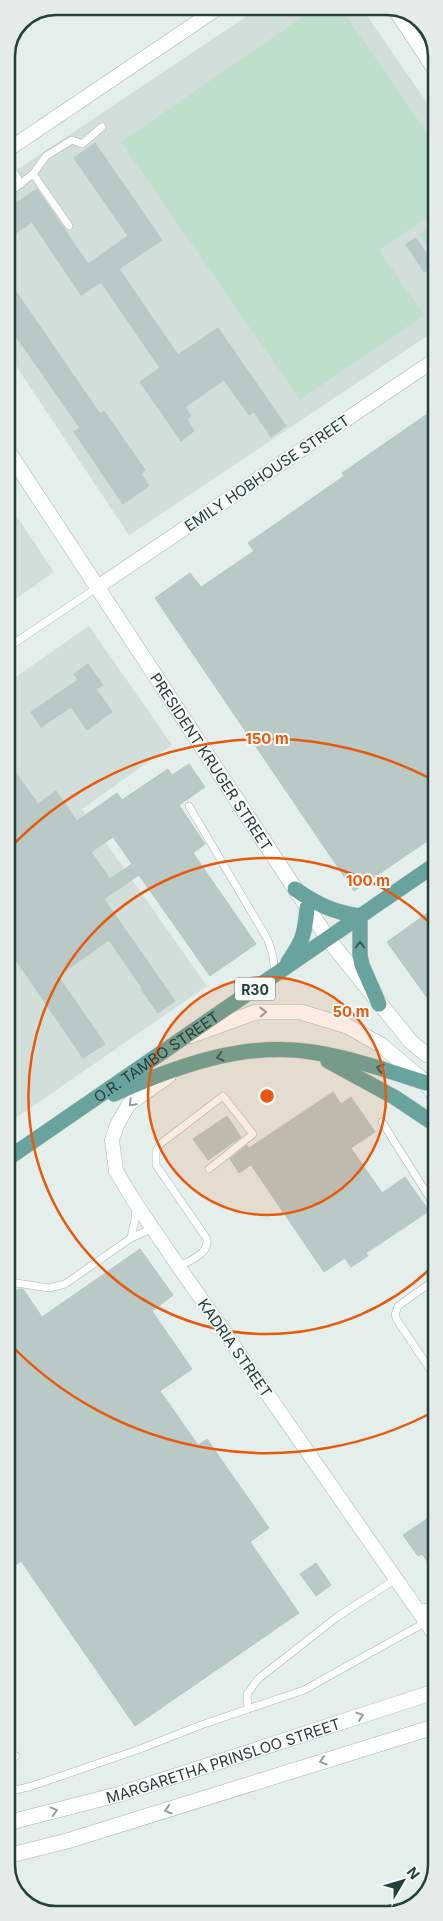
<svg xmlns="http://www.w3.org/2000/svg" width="443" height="1921" viewBox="0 0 443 1921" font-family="Inter,sans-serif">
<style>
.built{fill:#d2deda}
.green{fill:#bddfcb}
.building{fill:#b9c9c5;stroke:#b6c8c3;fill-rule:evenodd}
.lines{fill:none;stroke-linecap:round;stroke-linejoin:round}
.lane-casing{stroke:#a6b6b3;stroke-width:8}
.street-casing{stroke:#a6b6b3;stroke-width:15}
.secondary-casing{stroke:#a2bab5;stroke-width:16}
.primary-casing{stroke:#c1cac9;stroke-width:16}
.lane{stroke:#fff;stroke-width:7}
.street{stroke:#fff;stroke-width:14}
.secondary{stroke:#fff;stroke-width:15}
.primary{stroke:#68a49d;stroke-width:15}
.oneway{stroke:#345955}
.oneway2{stroke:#91a09e}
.ring{fill:none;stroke:#e8590c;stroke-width:2.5}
.labels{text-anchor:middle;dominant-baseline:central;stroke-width:4;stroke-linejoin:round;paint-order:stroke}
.shield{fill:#f5faf8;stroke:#627875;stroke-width:1}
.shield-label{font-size:14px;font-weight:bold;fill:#23403d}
.street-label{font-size:15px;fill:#23403d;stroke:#f5faf8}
.rim{fill:none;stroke:#23403d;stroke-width:2.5}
.centre{fill:#e8590c;stroke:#f5faf8;stroke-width:2.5}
.ring-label{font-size:15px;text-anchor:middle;font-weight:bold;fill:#e8590c;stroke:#f5faf8;stroke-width:4;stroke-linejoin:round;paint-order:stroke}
</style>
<rect width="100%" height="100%" fill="#e4eeeb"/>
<g class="built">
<polygon points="262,6 361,7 436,116 436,330 129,535 6,351 6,177"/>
<polygon points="6,500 54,572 7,605"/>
<polygon points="89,626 172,745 82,809 207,986 7,1124 7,683"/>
</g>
<g class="green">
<polygon points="317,7 340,7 436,146 436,211 379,250 424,315 300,400 121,142"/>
<polygon points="436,223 436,257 420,234"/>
</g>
<g class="building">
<polygon points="95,143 162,240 119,269 178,355 218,328 286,426 271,437 254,412 249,415 224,380 185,407 191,416 187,419 194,431 181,441 140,382 160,368 101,282 81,295 32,222 6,240 6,210 37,189 88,264 128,236 74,158"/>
<polygon points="416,238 434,265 424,272 406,244"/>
<polygon points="6,277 100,414 104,411 145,470 141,474 149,486 123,504 74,432 80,428 6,322"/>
<polygon points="436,408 436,835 354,891 155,598 190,573 201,587 254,551 248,543 344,476 342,473"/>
<polygon points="88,664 103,685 96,689 112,712 87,730 71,707 41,727 31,712 78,680 74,674"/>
<path d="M 7,760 L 38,804 L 56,791 L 77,821 L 117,793 L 122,800 L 168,769 L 172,775 L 189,764 L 205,787 L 179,805 L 205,844 L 193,853 L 256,944 L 210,976 L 139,875 L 104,899 L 175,1001 L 158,1013 L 141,989 L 142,988 L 109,940 L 58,976 L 105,1044 L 83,1058 L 7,947 L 14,941 L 7,931 L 7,881 L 15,875 L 7,864 ZM 113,837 L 132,864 L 110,879 L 91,852 Z"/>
<polygon points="436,907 436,1010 387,942"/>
<polygon points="333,1092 341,1104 351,1097 375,1132 351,1148 382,1193 405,1177 429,1211 366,1253 368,1256 351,1267 345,1258 324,1272 251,1165 239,1173 230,1159 247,1145 249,1148"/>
<polygon points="227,1116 241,1137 208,1160 193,1139"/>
<polygon points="140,1249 173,1295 152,1311 192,1369 160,1391 198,1445 207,1439 269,1528 250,1542 299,1613 135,1726 21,1561 7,1571 7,1298 19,1289 23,1289 42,1317"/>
<polygon points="437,1512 437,1575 422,1554 418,1556 403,1535"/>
<polygon points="316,1563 331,1585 316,1596 300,1574"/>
</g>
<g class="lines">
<defs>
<g id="lane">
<polyline points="6,159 21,184"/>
<polyline points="33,174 46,156 72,140 82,144 102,127"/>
<polyline points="6,195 33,174 69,226"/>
<polyline points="7,648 98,587"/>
<polyline points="189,806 268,940 273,956 275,974"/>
<polyline points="382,1122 436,1208"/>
<polyline points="131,1238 135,1219 136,1207"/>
<path d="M 179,1267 C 190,1260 209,1254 207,1239 L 156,1165 L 156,1152 L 160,1144 L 223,1096 L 253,1134 L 209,1169"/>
<polyline points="436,1279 398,1306 395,1315 397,1320 437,1380"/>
<polyline points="16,1283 49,1288 65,1284 131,1238 153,1228"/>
<polyline points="417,1608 437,1607"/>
<polyline points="248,1709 247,1694 258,1679 337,1617 396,1579"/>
<polyline points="7,1762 16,1756"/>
<polyline points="7,1792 32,1786 140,1749 201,1725 304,1690 426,1622"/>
</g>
<g id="street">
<polyline points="393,7 436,72"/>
<polyline points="6,151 221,6"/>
<polyline points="99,586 436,359"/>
<polyline points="169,1076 129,1104 117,1125 112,1140 116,1171 136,1204 179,1267 437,1638"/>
</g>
<g id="secondary">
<path id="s1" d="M 6,448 L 328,939 L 411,1042 L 426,1054 L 436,1058"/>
<polyline points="190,1036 256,1012 301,1012 347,1026 381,1045 426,1083 436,1097"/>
<path id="s2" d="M 7,1823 L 120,1794 L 437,1691"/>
<polyline points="7,1856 67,1841 437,1726"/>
</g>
<g id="primary">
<path d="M 295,889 C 318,905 333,912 360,916 L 360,955 L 362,965 L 379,1004"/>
<path d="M 288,962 C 303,941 305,933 307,908"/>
<polyline points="328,1061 394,1097 436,1125"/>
<path d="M 114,1094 C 174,1067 244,1041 312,1052 C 351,1058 389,1071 426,1083 L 436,1082"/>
<path id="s3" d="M 7,1159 L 436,864"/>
</g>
</defs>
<use href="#lane" class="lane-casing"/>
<use href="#street" class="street-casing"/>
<use href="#secondary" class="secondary-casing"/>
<use href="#primary" class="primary-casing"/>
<use href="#lane" class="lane"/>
<use href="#street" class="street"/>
<use href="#secondary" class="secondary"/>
<use href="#primary" class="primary"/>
</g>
<defs><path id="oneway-chevron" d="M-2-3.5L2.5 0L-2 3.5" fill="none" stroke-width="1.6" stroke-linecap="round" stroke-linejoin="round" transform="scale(1.25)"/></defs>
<g class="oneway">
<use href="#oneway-chevron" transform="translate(360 945) rotate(-90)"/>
<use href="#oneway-chevron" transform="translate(220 1057) rotate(166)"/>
<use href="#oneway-chevron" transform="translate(380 1068) rotate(-163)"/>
</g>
<g class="oneway2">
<use href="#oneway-chevron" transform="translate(263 1012) rotate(-1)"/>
<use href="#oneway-chevron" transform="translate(132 1103) rotate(135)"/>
<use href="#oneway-chevron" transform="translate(360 1716) rotate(-18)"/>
<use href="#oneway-chevron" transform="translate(323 1761) rotate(163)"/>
<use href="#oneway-chevron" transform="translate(168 1810) rotate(163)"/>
<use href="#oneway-chevron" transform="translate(54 1811) rotate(-15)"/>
</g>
<circle cx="267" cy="1096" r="119" fill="#e8590c" fill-opacity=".12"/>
<g class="ring">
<circle cx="267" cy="1096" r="119"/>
<path d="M435 1264A238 238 0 1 1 435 928"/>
<path d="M435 1411A357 357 0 0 1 8 1342M8 850A357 357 0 0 1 435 781"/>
</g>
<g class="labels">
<rect class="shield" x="235" y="977.5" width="40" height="23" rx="4"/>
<g class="shield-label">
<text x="255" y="989">R30</text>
</g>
<g class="street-label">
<text transform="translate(267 473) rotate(-34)">EMILY HOBHOUSE STREET</text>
<text stroke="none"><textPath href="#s1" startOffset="375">PRESIDENT KRUGER STREET</textPath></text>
<text stroke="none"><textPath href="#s3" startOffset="181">O.R. TAMBO STREET</textPath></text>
<text transform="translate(235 1348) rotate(55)">KADRIA STREET</text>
<text stroke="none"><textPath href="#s2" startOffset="225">MARGARETHA PRINSLOO STREET</textPath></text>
</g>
</g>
<path d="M0 0H443V1921H0ZM56 15H387A41 41 0 0 1 428 56V1865A41 41 0 0 1 387 1906H56A41 41 0 0 1 15 1865V56A41 41 0 0 1 56 15Z" fill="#e4ebe9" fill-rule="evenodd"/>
<path class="rim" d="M56 15H387A41 41 0 0 1 428 56V1865A41 41 0 0 1 387 1906H56A41 41 0 0 1 15 1865V56A41 41 0 0 1 56 15Z"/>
<circle cx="267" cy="1096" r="8" class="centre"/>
<g class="ring-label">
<text x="267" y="744">150 m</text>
<text x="368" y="886">100 m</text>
<text x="351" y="1017">50 m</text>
</g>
<g transform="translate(403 1881) rotate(52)" stroke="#f5faf8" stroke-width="4" paint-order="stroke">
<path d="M0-4L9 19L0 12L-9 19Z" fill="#23403d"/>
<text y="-8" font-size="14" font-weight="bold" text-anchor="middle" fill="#23403d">N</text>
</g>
</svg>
